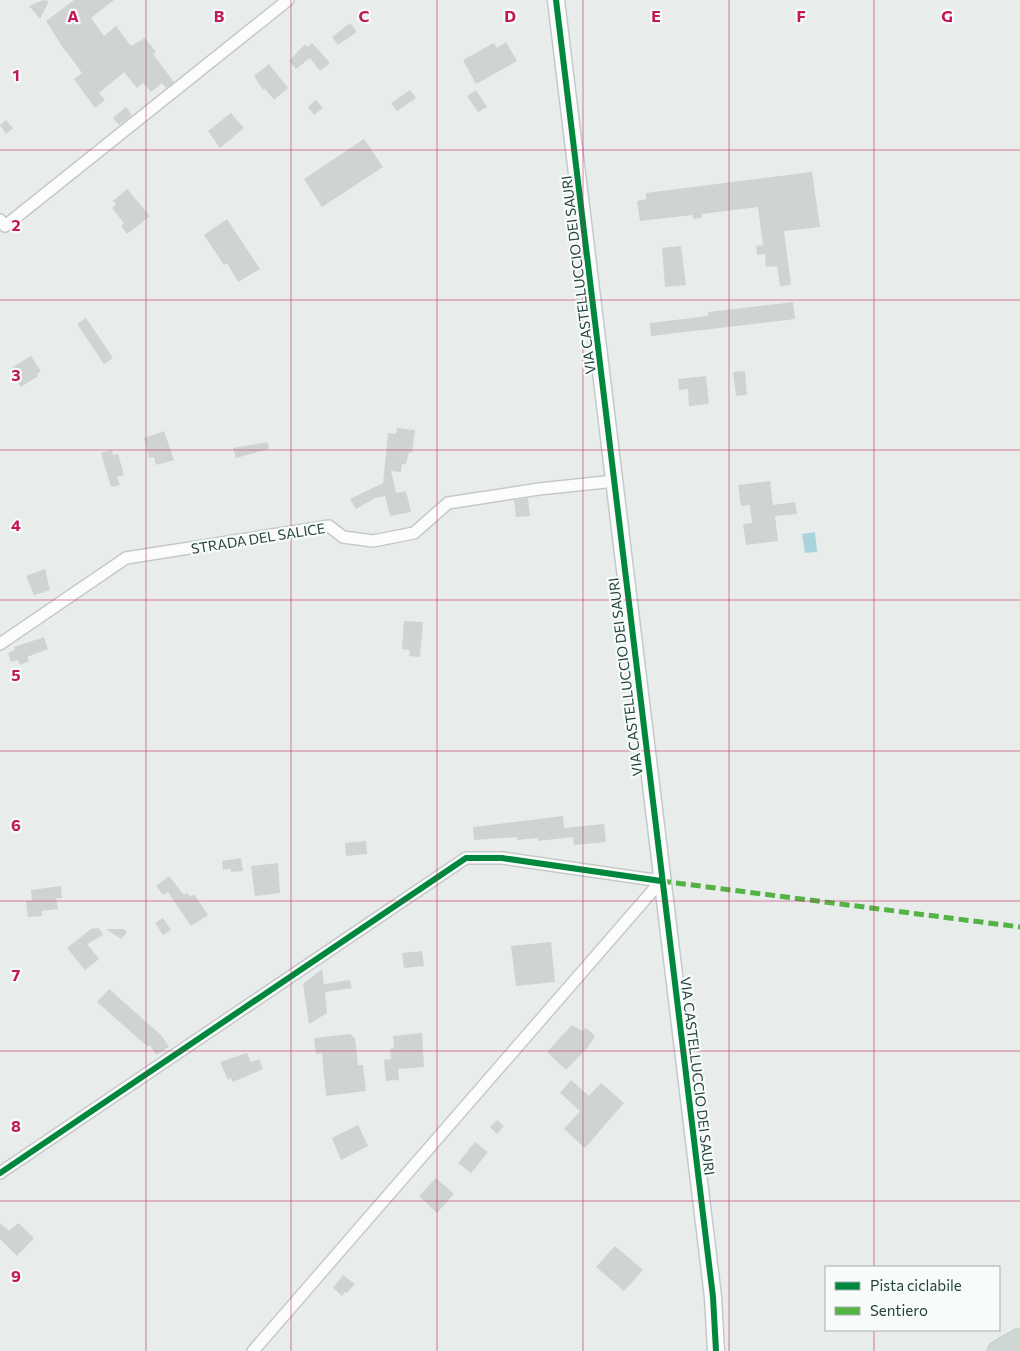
<svg xmlns="http://www.w3.org/2000/svg" width="1020" height="1351" viewBox="0 0 1020 1351" font-family="Commissioner,sans-serif">
<style>
.water{fill:#a9d4db}
.building{fill:#cfd4d2}
.lines{fill:none;stroke-linecap:round;stroke-linejoin:round}
.street-casing{stroke:#c5cac8;stroke-width:14}
.secondary-casing{stroke:#c3cbc8;stroke-width:19}
.primary-casing{stroke:#c3ccc9;stroke-width:21}
.street{stroke:#fcfcfc;stroke-width:11}
.secondary{stroke:#fcfcfc;stroke-width:16}
.primary{stroke:#cfd7d5;stroke-width:19}
.quiet{stroke:#55b346;stroke-width:5;stroke-dasharray:10 5;stroke-linecap:butt}
.cycleway-casing{stroke:#f7fbf9;stroke-width:9}
.cycleway{stroke:#00873e;stroke-width:6}
.grid{fill:none;stroke:#c2185b;stroke-width:1;stroke-opacity:0.55}
.labels{text-anchor:middle;dominant-baseline:central;stroke-width:4.5;stroke-linejoin:round;paint-order:stroke}
.street-label{font-size:14px;fill:#24423a;stroke:#f7fbf9}
.grid-label{font-size:16px;text-anchor:middle;font-weight:bold;fill:#c2185b;stroke:#f7fbf9;stroke-width:4.5;stroke-linejoin:round;paint-order:stroke}
</style>
<rect width="100%" height="100%" fill="#e8edeb"/>
<polygon class="water" points="815,532 817,552 805,553 802,534"/>
<g class="building">
<polygon points="43,0 49,1 40,19 29,6"/>
<polygon points="74,0 114,0 91,18 104,36 116,26 131,46 145,38 156,52 153,54 174,82 166,88 162,83 151,92 143,83 137,88 124,72 99,93 105,100 95,108 74,79 82,73 66,51 65,51 46,21"/>
<polygon points="350,23 357,32 338,45 332,37"/>
<polygon points="506,42 517,61 476,84 463,60 494,43 497,48"/>
<polygon points="312,43 330,63 320,71 310,58 296,69 289,61 305,44 307,47"/>
<polygon points="269,64 288,88 274,100 265,89 263,90 254,76"/>
<polygon points="410,90 416,98 397,111 391,103"/>
<polygon points="476,90 487,107 478,112 467,96"/>
<polygon points="316,100 323,108 314,115 308,107"/>
<polygon points="126,107 132,115 119,125 113,118"/>
<polygon points="231,113 244,128 220,148 208,131"/>
<polygon points="6,120 13,128 6,134 0,125"/>
<polygon points="364,139 383,167 322,207 304,179"/>
<polygon points="812,172 820,227 784,231 791,285 780,286 777,266 766,267 765,254 757,255 756,246 763,245 758,207 702,214 702,218 693,219 693,215 640,221 637,201 646,199 646,193"/>
<polygon points="127,189 150,216 127,234 121,226 124,223 112,208 116,204 113,201"/>
<polygon points="227,219 260,269 238,282 227,263 224,265 204,235"/>
<polygon points="681,246 686,285 665,287 662,248"/>
<polygon points="793,302 795,319 651,336 650,323 708,316 708,312"/>
<polygon points="86,318 113,358 104,364 77,324"/>
<polygon points="31,356 41,371 37,374 38,376 21,387 10,369"/>
<polygon points="745,371 747,395 736,396 733,372"/>
<polygon points="706,376 709,404 689,406 688,389 679,390 678,379"/>
<polygon points="397,428 415,430 412,453 409,452 406,464 402,464 401,472 391,471 396,493 406,491 411,512 390,516 385,496 375,498 356,509 350,499 383,483 388,433 396,434"/>
<polygon points="164,431 174,460 156,465 154,457 149,458 144,438"/>
<polygon points="268,442 269,449 236,458 233,448"/>
<polygon points="112,450 113,455 118,454 124,475 117,477 120,485 111,487 101,453"/>
<polygon points="770,481 773,505 795,502 797,514 775,516 778,541 746,545 743,524 752,523 750,505 741,506 738,485"/>
<polygon points="528,498 530,516 516,517 514,500"/>
<polygon points="45,569 50,590 34,595 26,576"/>
<polygon points="404,621 423,622 420,657 409,656 410,650 402,649"/>
<polygon points="44,637 48,649 27,657 29,661 20,665 18,660 11,662 8,653 15,650 14,647"/>
<polygon points="563,816 564,828 604,824 606,842 574,845 573,837 538,841 538,838 517,840 517,837 474,840 473,827"/>
<polygon points="366,841 367,854 346,856 345,843"/>
<polygon points="241,858 243,871 231,872 231,869 223,870 222,861"/>
<polygon points="278,863 280,893 255,896 251,866"/>
<polygon points="169,876 184,895 188,893 190,897 194,894 208,915 191,926 168,892 163,895 156,886"/>
<polygon points="61,886 62,898 56,898 58,909 42,911 42,916 28,917 26,901 32,901 31,890"/>
<polygon points="163,918 171,930 163,935 155,923"/>
<polygon points="99,928 103,935 87,944 99,959 85,970 67,948 91,929"/>
<polygon points="106,929 124,929 127,933 121,939"/>
<polygon points="551,942 555,982 516,986 511,946"/>
<polygon points="422,951 424,966 404,968 402,953"/>
<polygon points="322,969 324,984 350,980 352,988 325,992 327,1013 309,1024 303,984"/>
<polygon points="109,989 162,1036 169,1047 156,1055 150,1045 148,1047 97,1002"/>
<polygon points="572,1025 582,1031 586,1028 595,1036 588,1047 566,1070 547,1052"/>
<polygon points="422,1033 424,1067 398,1069 399,1080 386,1081 384,1060 391,1059 390,1049 394,1048 393,1036"/>
<polygon points="350,1034 355,1038 358,1065 363,1065 366,1091 326,1096 322,1053 316,1054 314,1038"/>
<polygon points="247,1053 251,1062 259,1059 263,1069 233,1082 231,1078 228,1080 220,1062"/>
<polygon points="571,1080 589,1096 601,1083 624,1103 585,1148 564,1129 580,1111 560,1093"/>
<polygon points="497,1120 504,1126 497,1134 490,1127"/>
<polygon points="358,1125 368,1146 341,1160 332,1138"/>
<polygon points="475,1142 488,1152 471,1173 458,1163"/>
<polygon points="436,1178 454,1194 437,1213 419,1196"/>
<polygon points="0,1223 9,1231 18,1223 34,1238 17,1256 0,1239"/>
<polygon points="615,1246 643,1270 624,1291 596,1267"/>
<polygon points="343,1275 355,1284 347,1293 345,1292 342,1296 333,1288"/>
</g>
<g class="lines">
<defs>
<g id="street">
<polyline points="0,220 5,226 288,0"/>
<polyline points="0,644 126,558 329,526 343,537 373,541 414,533 448,503 539,489 615,481"/>
<polyline points="0,1173 466,858 502,858 661,881"/>
<polyline points="253,1351 661,881"/>
</g>
<polyline id="secondary" points="556,0 713,1297 716,1351"/>
<polyline id="primary" points="997,1351 1020,1338"/>
</defs>
<use href="#street" class="street-casing"/>
<use href="#secondary" class="secondary-casing"/>
<use href="#primary" class="primary-casing"/>
<use href="#street" class="street"/>
<use href="#secondary" class="secondary"/>
<use href="#primary" class="primary"/>
<polyline class="quiet" points="661,881 1020,927"/>
<defs>
<g id="cycleway">
<polyline points="556,0 713,1297 716,1351"/>
<polyline points="0,1173 466,858 502,858 661,881"/>
</g>
</defs>
<use href="#cycleway" class="cycleway-casing"/>
<use href="#cycleway" class="cycleway"/>
</g>
<path class="grid" d="M 146,0 L 146,1351M 291,0 L 291,1351M 437,0 L 437,1351M 583,0 L 583,1351M 729,0 L 729,1351M 874,0 L 874,1267M 0,150 L 1020,150M 0,300 L 1020,300M 0,450 L 1020,450M 0,600 L 1020,600M 0,751 L 1020,751M 0,901 L 1020,901M 0,1051 L 1020,1051M 0,1201 L 1020,1201M 874,1330 L 874,1351"/>
<g class="labels">
<g class="street-label">
<text transform="translate(578 275) rotate(-97)">VIA CASTELLUCCIO DEI SAURI</text>
<text transform="translate(258 538) rotate(-9)">STRADA DEL SALICE</text>
<text transform="translate(625 677) rotate(-97)">VIA CASTELLUCCIO DEI SAURI</text>
<text transform="translate(698 1076) rotate(83)">VIA CASTELLUCCIO DEI SAURI</text>
</g>
</g>
<g class="grid-label">
<text x="73" y="22">A</text>
<text x="219" y="22">B</text>
<text x="364" y="22">C</text>
<text x="510" y="22">D</text>
<text x="656" y="22">E</text>
<text x="801" y="22">F</text>
<text x="947" y="22">G</text>
<text x="16" y="81">1</text>
<text x="16" y="231">2</text>
<text x="16" y="381">3</text>
<text x="16" y="531">4</text>
<text x="16" y="681">5</text>
<text x="16" y="831">6</text>
<text x="16" y="981">7</text>
<text x="16" y="1132">8</text>
<text x="16" y="1282">9</text>
</g>
<rect x="825" y="1266" width="175" height="65" fill="#f7fbf9" stroke="#a3b1ad"/>
<rect x="835" y="1282" width="25" height="8" fill="#00873e" stroke="#a3b1ad"/>
<text x="870" y="1291" font-size="15" fill="#24423a">Pista ciclabile</text>
<rect x="835" y="1307" width="25" height="8" fill="#55b346" stroke="#a3b1ad"/>
<text x="870" y="1316" font-size="15" fill="#24423a">Sentiero</text>
</svg>
